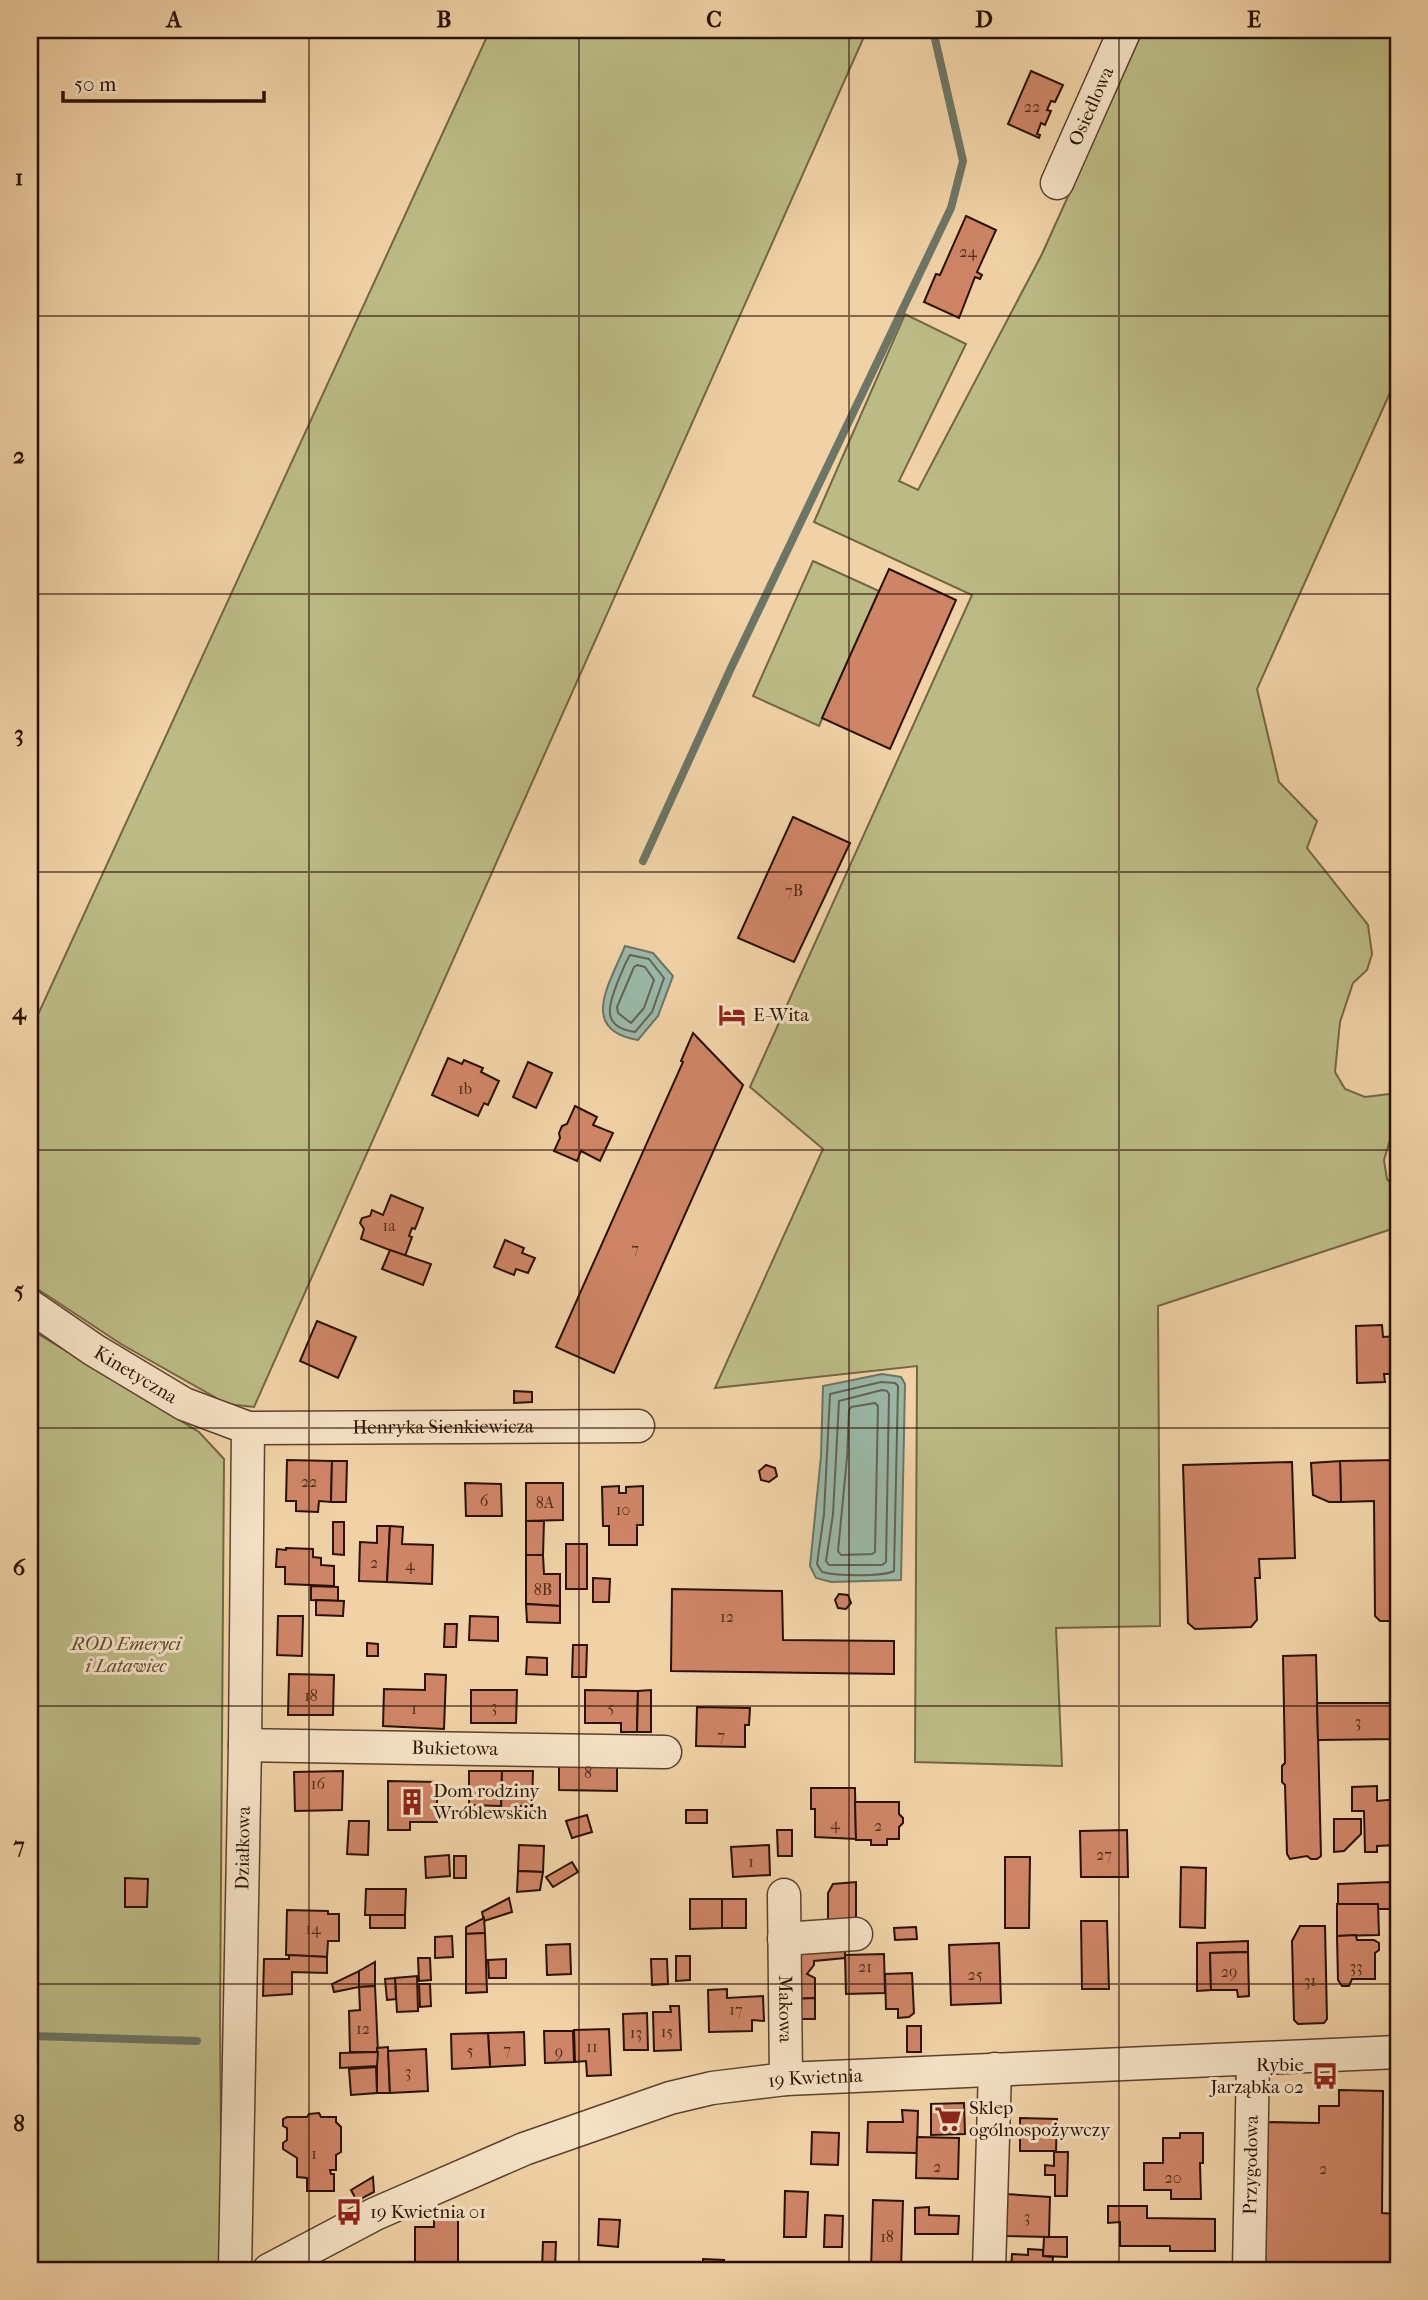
<svg xmlns="http://www.w3.org/2000/svg" width="1428" height="2300" viewBox="0 0 1428 2300" font-family="'IM FELL French Canon',serif">
<style>
.green{fill:#bcbb85;stroke:#736643;stroke-width:2}
.water{fill:#9ab8a7;stroke:#6d7565;stroke-width:2}
.lines{fill:none;stroke-linecap:round;stroke-linejoin:round}
.shore{stroke:#626454;stroke-width:2}
.stream{stroke:#6d7565;stroke-width:8}
.building{fill:#ce8566;stroke:#2a1101;stroke-width:2}
.street-casing{stroke:#5c412a;stroke-width:35}
.street{stroke:#f5e2c5;stroke-width:32}
.grid{fill:none;stroke:#2a1101;stroke-width:2;stroke-opacity:0.55}
.labels{text-anchor:middle;dominant-baseline:central;stroke-width:6;stroke-linejoin:round;paint-order:stroke}
.number-label{font-size:16px;fill:#532e1a}
.street-label{font-size:19px;fill:#2a1101;stroke:#f5e2c5}
.poi-label{font-size:19px;fill:#2a1101;stroke:#f5e2c5;text-anchor:start}
.park-label{font-size:19px;font-style:italic;fill:#5d4c2f;stroke:#f5e2c5}
.neatline{fill:none;stroke:#2a1101;stroke-width:2.5}
.grid-label{font-size:23px;text-anchor:middle;font-weight:bold;fill:#2a1101}
</style>
<rect width="100%" height="100%" fill="#f0d2a6"/>
<filter id="stains"><feTurbulence type="fractalNoise" baseFrequency=".00286" numOctaves="4"/><feColorMatrix values="0 0 0 0 .2 0 0 0 0 .09 0 0 0 0 .02 0 0 0 .5 -.17"/></filter>
<radialGradient id="worn" r=".72"><stop offset=".6" stop-color="#630" stop-opacity="0"/><stop offset="1" stop-color="#630" stop-opacity=".3"/></radialGradient>
<g class="green">
<polygon points="490,30 867,30 254,1407 227,1404 121,1344 30,1284 30,1032"/>
<polygon points="1143,30 1398,30 1398,375 1257,689 1279,782 1317,821 1307,848 1368,925 1372,954 1367,970 1353,983 1340,1022 1335,1072 1345,1089 1365,1097 1398,1093 1398,1113 1384,1160 1387,1179 1398,1192 1398,1227 1158,1306 1160,1626 1056,1628 1062,1766 915,1762 917,1366 715,1388 823,1149 750,1087 972,595 814,522 905,314 966,344 899,481 918,490 1042,254"/>
<polygon points="813,561 879,591 819,726 753,696"/>
<polygon points="30,1329 199,1432 224,1459 220,2019 222,2270 30,2270"/>
</g>
<g class="water">
<path d="M 625,946 L 653,953 L 673,976 L 658,1016 L 638,1040 C 578,1030 610,983 625,946 Z"/>
<polygon points="882,1374 901,1377 905,1384 901,1580 831,1582 816,1578 810,1566 821,1456 823,1386"/>
</g>
<g class="lines">
<g class="shore">
<path d="M 630,955 L 649,959 L 664,978 L 652,1012 L 635,1032 C 600,1027 609,1005 618,981 C 622,972 625,963 630,955 Z"/>
<polygon points="637,965 645,967 654,980 644,1008 631,1023 618,1013 617,1007 634,967"/>
<path d="M 881,1382 L 895,1383 L 898,1386 L 894,1571 C 881,1577 838,1576 822,1572 L 817,1564 L 824,1514 L 830,1394 Z"/>
<polygon points="882,1390 887,1391 889,1394 886,1562 882,1565 829,1565 826,1561 833,1514 839,1401"/>
<polygon points="875,1403 878,1406 875,1552 872,1554 841,1555 838,1551 847,1458 849,1410 851,1407"/>
</g>
<g class="stream">
<polyline points="643,861 731,668 951,208 963,161 933,30"/>
<polyline points="33,2036 197,2041"/>
</g>
</g>
<g class="building">
<polygon points="1031,71 1063,85 1055,102 1051,101 1047,110 1051,111 1045,125 1041,123 1037,134 1040,135 1039,138 1008,124"/>
<polygon points="966,216 996,230 977,272 982,275 980,279 975,277 959,318 924,302 936,274 940,275"/>
<polygon points="889,569 956,600 890,749 822,718"/>
<polygon points="793,817 850,843 794,962 738,938"/>
<polygon points="693,1033 743,1085 614,1373 556,1347 683,1062 681,1061"/>
<polygon points="448,1058 462,1064 464,1060 483,1068 481,1072 499,1081 488,1105 484,1103 478,1116 432,1095"/>
<polygon points="528,1062 552,1073 536,1108 513,1097"/>
<polygon points="575,1106 597,1117 593,1125 613,1133 600,1161 581,1151 577,1161 554,1151 560,1138 559,1133 562,1126 567,1124"/>
<polygon points="391,1195 423,1208 415,1229 412,1228 409,1236 412,1237 405,1256 361,1239 364,1229 360,1223 362,1218 370,1216 372,1210 383,1215"/>
<polygon points="505,1240 524,1248 522,1253 535,1258 528,1273 516,1269 514,1275 494,1267"/>
<polygon points="390,1250 431,1264 423,1285 382,1269"/>
<polygon points="317,1321 356,1337 338,1378 300,1361"/>
<polygon points="1382,1325 1383,1337 1398,1336 1398,1374 1384,1374 1385,1382 1357,1383 1356,1326"/>
<polygon points="514,1391 532,1392 532,1402 514,1403"/>
<polygon points="287,1460 332,1461 331,1502 319,1501 318,1512 296,1511 296,1501 286,1501"/>
<polygon points="1398,1460 1398,1621 1380,1621 1375,1616 1374,1501 1341,1502 1340,1461"/>
<polygon points="332,1461 347,1461 346,1502 331,1502"/>
<polygon points="1340,1461 1341,1502 1329,1502 1313,1495 1311,1463"/>
<polygon points="1292,1462 1295,1558 1259,1559 1260,1578 1255,1578 1257,1620 1251,1627 1195,1629 1188,1623 1183,1465"/>
<polygon points="766,1465 775,1468 777,1476 769,1482 761,1480 759,1471"/>
<polygon points="465,1483 501,1484 502,1516 466,1516"/>
<polygon points="526,1483 563,1483 563,1520 526,1521"/>
<polygon points="619,1486 619,1493 626,1493 626,1487 643,1486 643,1525 637,1525 637,1545 609,1545 609,1526 603,1526 602,1487"/>
<polygon points="526,1521 544,1521 543,1555 526,1555"/>
<polygon points="333,1522 344,1522 344,1555 333,1554"/>
<polygon points="377,1526 390,1526 387,1582 359,1581 360,1542 377,1543"/>
<polygon points="390,1526 403,1527 402,1544 433,1545 432,1584 387,1582"/>
<rect x="566" y="1544" width="21" height="45"/>
<polygon points="286,1548 313,1549 313,1557 321,1558 321,1565 334,1566 334,1586 285,1584 285,1567 276,1567 277,1549 286,1550"/>
<polygon points="526,1555 543,1555 544,1574 560,1574 560,1606 526,1604"/>
<polygon points="593,1578 610,1579 609,1602 593,1602"/>
<polygon points="311,1586 338,1587 338,1601 311,1600"/>
<polygon points="672,1589 782,1591 783,1640 894,1641 894,1674 671,1671"/>
<polygon points="839,1594 848,1595 851,1603 846,1609 838,1608 835,1600"/>
<polygon points="316,1600 344,1601 343,1616 316,1615"/>
<polygon points="526,1604 560,1606 560,1623 527,1622"/>
<polygon points="278,1616 303,1616 302,1656 277,1655"/>
<polygon points="470,1616 498,1617 498,1641 469,1640"/>
<polygon points="445,1624 457,1624 456,1647 444,1647"/>
<polygon points="367,1643 378,1644 378,1656 367,1656"/>
<polygon points="573,1645 587,1645 586,1677 572,1677"/>
<polygon points="1316,1655 1321,1856 1317,1859 1311,1859 1307,1856 1290,1859 1287,1854 1285,1785 1282,1782 1282,1766 1285,1763 1283,1656"/>
<polygon points="527,1657 547,1658 547,1675 526,1674"/>
<polygon points="289,1674 334,1675 333,1715 288,1715"/>
<polygon points="425,1674 446,1675 444,1729 383,1726 384,1689 425,1690"/>
<polygon points="471,1690 517,1690 516,1723 471,1723"/>
<polygon points="585,1690 638,1691 637,1732 621,1732 621,1723 585,1723"/>
<polygon points="651,1690 651,1732 637,1732 638,1691"/>
<polygon points="1317,1703 1398,1703 1398,1739 1318,1740"/>
<polygon points="697,1707 750,1708 749,1725 745,1725 745,1747 696,1746"/>
<polygon points="559,1761 617,1763 617,1791 559,1790"/>
<polygon points="343,1771 342,1810 295,1811 294,1772"/>
<polygon points="469,1771 502,1771 501,1806 469,1805"/>
<polygon points="502,1771 533,1771 532,1806 514,1806 514,1819 501,1819"/>
<polygon points="388,1781 437,1782 437,1822 410,1822 410,1830 388,1830"/>
<polygon points="1377,1786 1377,1801 1398,1799 1398,1845 1377,1846 1377,1852 1365,1852 1364,1811 1352,1811 1352,1787"/>
<polygon points="811,1788 855,1788 856,1839 815,1837 815,1809 811,1809"/>
<polygon points="855,1802 899,1802 899,1814 903,1818 903,1823 899,1827 899,1839 887,1839 887,1845 871,1845 871,1840 856,1840"/>
<rect x="686" y="1810" width="21" height="13"/>
<polygon points="587,1815 592,1832 572,1838 566,1821"/>
<polygon points="1334,1819 1361,1819 1361,1834 1344,1851 1334,1852"/>
<polygon points="349,1821 369,1821 368,1855 347,1854"/>
<polygon points="777,1830 792,1830 792,1856 778,1856"/>
<polygon points="1127,1830 1128,1877 1081,1877 1080,1831"/>
<polygon points="519,1845 544,1846 543,1872 518,1871"/>
<polygon points="769,1845 770,1875 733,1877 731,1847"/>
<polygon points="449,1855 450,1876 426,1878 425,1857"/>
<rect x="454" y="1856" width="12" height="22"/>
<polygon points="1005,1857 1030,1857 1029,1928 1005,1928"/>
<polygon points="572,1862 578,1872 553,1887 546,1877"/>
<polygon points="1181,1867 1206,1868 1205,1928 1180,1927"/>
<polygon points="518,1871 543,1872 540,1890 517,1892"/>
<polygon points="125,1878 148,1879 147,1907 125,1907"/>
<polygon points="856,1882 856,1929 828,1930 828,1893 833,1884"/>
<polygon points="1390,1882 1391,1909 1378,1909 1378,1904 1338,1904 1338,1884"/>
<polygon points="366,1889 406,1889 405,1915 365,1915"/>
<polygon points="509,1898 512,1912 484,1921 482,1912"/>
<polygon points="690,1899 722,1899 722,1928 690,1929"/>
<rect x="722" y="1899" width="24" height="29"/>
<polygon points="1337,1904 1378,1904 1379,1935 1337,1936"/>
<polygon points="287,1910 328,1911 328,1914 339,1914 339,1941 328,1941 327,1957 286,1955"/>
<rect x="370" y="1915" width="35" height="13"/>
<polygon points="484,1918 485,1933 466,1934 466,1927"/>
<polygon points="1081,1921 1107,1921 1109,1989 1082,1989"/>
<polygon points="1300,1926 1325,1926 1327,2019 1324,2023 1298,2024 1294,2020 1292,1941"/>
<polygon points="916,1927 917,1939 895,1940 894,1928"/>
<polygon points="485,1933 487,1992 466,1993 466,1934"/>
<polygon points="1356,1935 1357,1940 1374,1940 1379,1943 1379,1950 1375,1953 1375,1979 1352,1979 1349,1986 1342,1986 1338,1980 1337,1936"/>
<polygon points="452,1936 453,1957 435,1958 435,1937"/>
<polygon points="1248,1941 1248,1952 1210,1953 1211,1990 1197,1991 1197,1943"/>
<polygon points="999,1943 1001,2003 951,2005 949,1945"/>
<polygon points="570,1944 571,1974 547,1975 546,1945"/>
<polygon points="845,1945 845,1958 814,1961 814,1965 807,1974 815,1978 815,1998 793,1999 792,1948"/>
<polygon points="1248,1952 1249,1996 1238,1997 1237,1990 1211,1990 1210,1953"/>
<polygon points="884,1954 885,1993 846,1994 845,1955"/>
<polygon points="289,1955 327,1957 327,1973 292,1972 292,1994 263,1996 264,1959 289,1959"/>
<polygon points="676,1956 690,1956 690,1980 676,1981"/>
<polygon points="418,1958 430,1958 431,1980 419,1981"/>
<polygon points="506,1959 506,1978 489,1978 488,1960"/>
<polygon points="651,1959 667,1959 668,1984 652,1985"/>
<polygon points="375,1962 375,1986 359,1987 359,1971"/>
<polygon points="359,1971 359,1987 334,1992 332,1984"/>
<polygon points="912,1973 914,2013 909,2017 898,2018 898,2009 886,2009 885,1974"/>
<polygon points="417,1976 418,2011 397,2012 395,1978"/>
<polygon points="395,1978 396,1999 387,2000 385,1979"/>
<polygon points="419,1984 430,1984 431,2006 420,2007"/>
<polygon points="375,1986 378,2052 350,2052 349,2011 360,2010 359,1987"/>
<polygon points="727,1989 727,1998 763,1996 764,2021 752,2020 752,2031 709,2032 708,1990"/>
<polygon points="815,1998 815,2019 793,2019 793,1999"/>
<polygon points="670,2006 679,2006 681,2050 654,2051 653,2012 671,2012"/>
<polygon points="647,2013 648,2050 624,2050 623,2014"/>
<rect x="907" y="2026" width="14" height="26"/>
<polygon points="609,2029 611,2075 587,2076 586,2061 575,2062 574,2030"/>
<polygon points="544,2031 573,2031 574,2062 545,2063"/>
<polygon points="524,2032 525,2065 490,2067 488,2033"/>
<polygon points="488,2033 490,2067 452,2069 451,2034"/>
<polygon points="388,2047 390,2093 377,2093 377,2048"/>
<polygon points="426,2049 428,2091 390,2093 388,2051"/>
<polygon points="378,2052 377,2066 340,2068 340,2053"/>
<polygon points="376,2067 377,2093 351,2095 349,2069"/>
<polygon points="1339,2090 1383,2091 1382,2213 1397,2214 1397,2270 1262,2270 1263,2122 1319,2123 1319,2106 1339,2106"/>
<polygon points="964,2103 965,2134 931,2135 931,2104"/>
<polygon points="902,2110 918,2111 917,2153 867,2152 868,2122 903,2122"/>
<polygon points="319,2113 321,2117 336,2117 336,2122 341,2127 341,2152 336,2155 336,2170 330,2170 331,2174 334,2174 334,2191 307,2191 307,2178 297,2177 297,2158 283,2149 283,2143 287,2140 287,2128 283,2126 283,2119 287,2117 307,2117 309,2114"/>
<polygon points="1020,2118 1057,2119 1056,2151 1020,2151"/>
<polygon points="812,2132 839,2133 838,2165 811,2164"/>
<polygon points="1180,2133 1203,2133 1203,2163 1200,2163 1201,2199 1171,2199 1171,2190 1144,2190 1144,2163 1163,2163 1163,2138 1180,2138"/>
<polygon points="917,2137 959,2138 958,2179 916,2178"/>
<polygon points="1054,2152 1068,2152 1067,2196 1055,2196 1055,2175 1045,2175 1045,2165 1054,2166"/>
<polygon points="373,2177 374,2192 357,2201 351,2190"/>
<polygon points="785,2191 808,2192 806,2237 784,2237"/>
<polygon points="1006,2194 1050,2197 1049,2237 1005,2236"/>
<polygon points="873,2200 903,2201 901,2270 871,2270"/>
<polygon points="1108,2206 1147,2206 1147,2218 1215,2219 1215,2251 1170,2251 1170,2246 1120,2246 1120,2222 1108,2223"/>
<polygon points="929,2207 929,2215 959,2216 958,2234 915,2234 915,2208"/>
<polygon points="825,2215 843,2216 842,2247 824,2247"/>
<polygon points="434,2217 458,2217 458,2267 415,2266 415,2227 434,2227"/>
<polygon points="599,2219 620,2220 618,2247 598,2245"/>
<polygon points="1044,2237 1067,2237 1067,2257 1043,2256"/>
<polygon points="543,2242 556,2242 555,2270 542,2270"/>
<polygon points="1028,2249 1043,2250 1043,2256 1053,2257 1052,2270 1011,2270 1012,2254 1028,2255"/>
<polygon points="703,2259 724,2260 724,2270 703,2270"/>
</g>
<g class="lines">
<defs>
<g id="street">
<path id="s1" d="M 1057,183 L 1125,30"/>
<path id="s2" d="M 30,1306 L 94,1350 L 184,1404 L 248,1428 L 638,1426"/>
<path id="s3" d="M 245,1745 L 665,1752"/>
<path id="s4" d="M 784,1895 L 786,2079"/>
<polyline points="784,1939 856,1934"/>
<path id="s5" d="M 235,2270 L 245,1745 L 248,1428"/>
<path id="s6" d="M 269,2270 L 375,2214 L 524,2149 L 670,2098 L 712,2088 L 786,2079 L 1398,2052"/>
<polyline points="989,2270 995,2069"/>
<path id="s7" d="M 1249,2270 L 1253,2059"/>
</g>
</defs>
<use href="#street" class="street-casing"/>
<use href="#street" class="street"/>
</g>
<path class="grid" d="M 309,30 L 309,2270M 579,30 L 579,2270M 849,30 L 849,2270M 1119,30 L 1119,2270M 30,316 L 1398,316M 30,594 L 1398,594M 30,872 L 1398,872M 30,1150 L 1398,1150M 30,1428 L 1398,1428M 30,1706 L 1398,1706M 30,1984 L 1398,1984"/>
<defs>
<symbol id="hotel-bare" viewBox="-9 -9 18 18"><path d="M-6-4.5h1.5V1H6V5H4.5V3h-9V5H-6ZM-4 0a1.8 1.8 0 1 1 3.6 0ZM.5 0V-2.5h3Q6-2.5 6 0Z" fill="#8f2418" stroke="#f5e2c5" stroke-width="2.5" paint-order="stroke"/></symbol>
<symbol id="building-bare" viewBox="-9 -9 18 18"><path d="M-4-6H4V6H1V3H-1V6H-4ZM-2.5-4.3h1.7v1.8h-1.7ZM.8-4.3h1.7v1.8H.8ZM-2.5-1h1.7V.8h-1.7ZM.8-1h1.7V.8H.8Z" fill="#8f2418" stroke="#f5e2c5" stroke-width="2.5" paint-order="stroke"/></symbol>
<symbol id="bus-bare" viewBox="-9 -9 18 18"><path d="M-5-6H5V4H4V6H2V4H-2V6H-4V4H-5ZM-3.5-4V0h7V-4ZM-3.5 1.2v1.5H-2V1.2ZM2 1.2v1.5H3.5V1.2Z" fill="#8f2418" stroke="#f5e2c5" stroke-width="2.5" paint-order="stroke"/></symbol>
<symbol id="supermarket-bare" viewBox="-9 -9 18 18"><path d="M-6-5.5h2.5l.6 2H6L4.5 2H-2.5L-4.4-4H-6ZM-1.5 3.2a1.3 1.3 0 1 0 .1 0ZM3 3.2a1.3 1.3 0 1 0 .1 0Z" fill="#8f2418" stroke="#f5e2c5" stroke-width="2.5" paint-order="stroke"/></symbol>
</defs>
<g fill-rule="evenodd">
<use href="#hotel-bare" x="713" y="996" width="38" height="38"/>
<use href="#building-bare" x="393" y="1783" width="38" height="38"/>
<use href="#bus-bare" x="1306" y="2057" width="38" height="38"/>
<use href="#supermarket-bare" x="929" y="2100" width="38" height="38"/>
<use href="#bus-bare" x="330" y="2193" width="38" height="38"/>
</g>
<g class="labels">
<g class="number-label">
<text x="1032" y="106">22</text>
<text x="968" y="251">24</text>
<text x="794" y="890">7B</text>
<text x="465" y="1088">1b</text>
<text x="389" y="1225">1a</text>
<text x="635" y="1248">7</text>
<text x="309" y="1481">22</text>
<text x="484" y="1500">6</text>
<text x="545" y="1502">8A</text>
<text x="623" y="1509">10</text>
<text x="374" y="1562">2</text>
<text x="410" y="1564">4</text>
<text x="543" y="1589">8B</text>
<text x="727" y="1616">12</text>
<text x="311" y="1695">18</text>
<text x="494" y="1706">3</text>
<text x="611" y="1707">5</text>
<text x="414" y="1708">1</text>
<text x="1358" y="1721">3</text>
<text x="721" y="1735">7</text>
<text x="588" y="1772">8</text>
<text x="318" y="1783">16</text>
<text x="835" y="1823">4</text>
<text x="878" y="1825">2</text>
<text x="1104" y="1854">27</text>
<text x="751" y="1861">1</text>
<text x="313" y="1928">14</text>
<text x="865" y="1966">21</text>
<text x="1356" y="1966">33</text>
<text x="1229" y="1971">29</text>
<text x="975" y="1974">25</text>
<text x="1310" y="1980">31</text>
<text x="736" y="2009">17</text>
<text x="363" y="2028">12</text>
<text x="667" y="2031">15</text>
<text x="636" y="2032">13</text>
<text x="592" y="2046">11</text>
<text x="507" y="2049">7</text>
<text x="470" y="2050">5</text>
<text x="559" y="2051">9</text>
<text x="408" y="2071">3</text>
<text x="314" y="2153">1</text>
<text x="937" y="2166">2</text>
<text x="1323" y="2168">2</text>
<text x="1173" y="2177">20</text>
<text x="1027" y="2216">3</text>
<text x="887" y="2236">18</text>
</g>
<g class="street-label">
<text stroke="none"><textPath href="#s1" startOffset="84">Osiedlowa</textPath></text>
<text stroke="none"><textPath href="#s2" startOffset="126">Kinetyczna</textPath></text>
<text stroke="none"><textPath href="#s2" startOffset="446">Henryka Sienkiewicza</textPath></text>
<text stroke="none"><textPath href="#s3" startOffset="210">Bukietowa</textPath></text>
<text stroke="none"><textPath href="#s5" startOffset="422">Działkowa</textPath></text>
<text stroke="none"><textPath href="#s4" startOffset="114">Makowa</textPath></text>
<text stroke="none"><textPath href="#s6" startOffset="584">19 Kwietnia</textPath></text>
<text stroke="none"><textPath href="#s7" startOffset="105">Przygodowa</textPath></text>
</g>
<g class="poi-label">
<text x="753" y="1015">E-Wita</text>
<text x="433" y="1791">Dom rodziny<tspan x="433" dy="22">Wróblewskich</tspan></text>
<text x="1304" y="2065" text-anchor="end">Rybie<tspan x="1304" dy="22">Jarząbka 02</tspan></text>
<text x="969" y="2108">Sklep<tspan x="969" dy="22">ogólnospożywczy</tspan></text>
<text x="370" y="2212">19 Kwietnia 01</text>
</g>
<g class="park-label">
<text x="126" y="1644">ROD Emeryci<tspan x="126" dy="22">i Latawiec</tspan></text>
</g>
</g>
<rect width="1428" height="2300" fill="none" stroke="#f0d2a6" stroke-width="77"/>
<path d="M63 91v10h201v-10" fill="none" stroke="#2a1101" stroke-width="3.5"/>
<text x="74" y="91" font-size="21" fill="#2a1101" stroke="#f5e2c5" stroke-width="5" paint-order="stroke">50 m</text>
<rect x="38" y="38" width="1352" height="2224" class="neatline"/>
<g class="grid-label">
<text x="174" y="27">A</text>
<text x="444" y="27">B</text>
<text x="714" y="27">C</text>
<text x="984" y="27">D</text>
<text x="1254" y="27">E</text>
<text x="19" y="185">1</text>
<text x="19" y="463">2</text>
<text x="19" y="741">3</text>
<text x="19" y="1019">4</text>
<text x="19" y="1297">5</text>
<text x="19" y="1575">6</text>
<text x="19" y="1853">7</text>
<text x="19" y="2131">8</text>
</g>
<rect width="100%" height="100%" filter="url(#stains)"/>
<rect width="100%" height="100%" fill="url(#worn)"/>
</svg>
